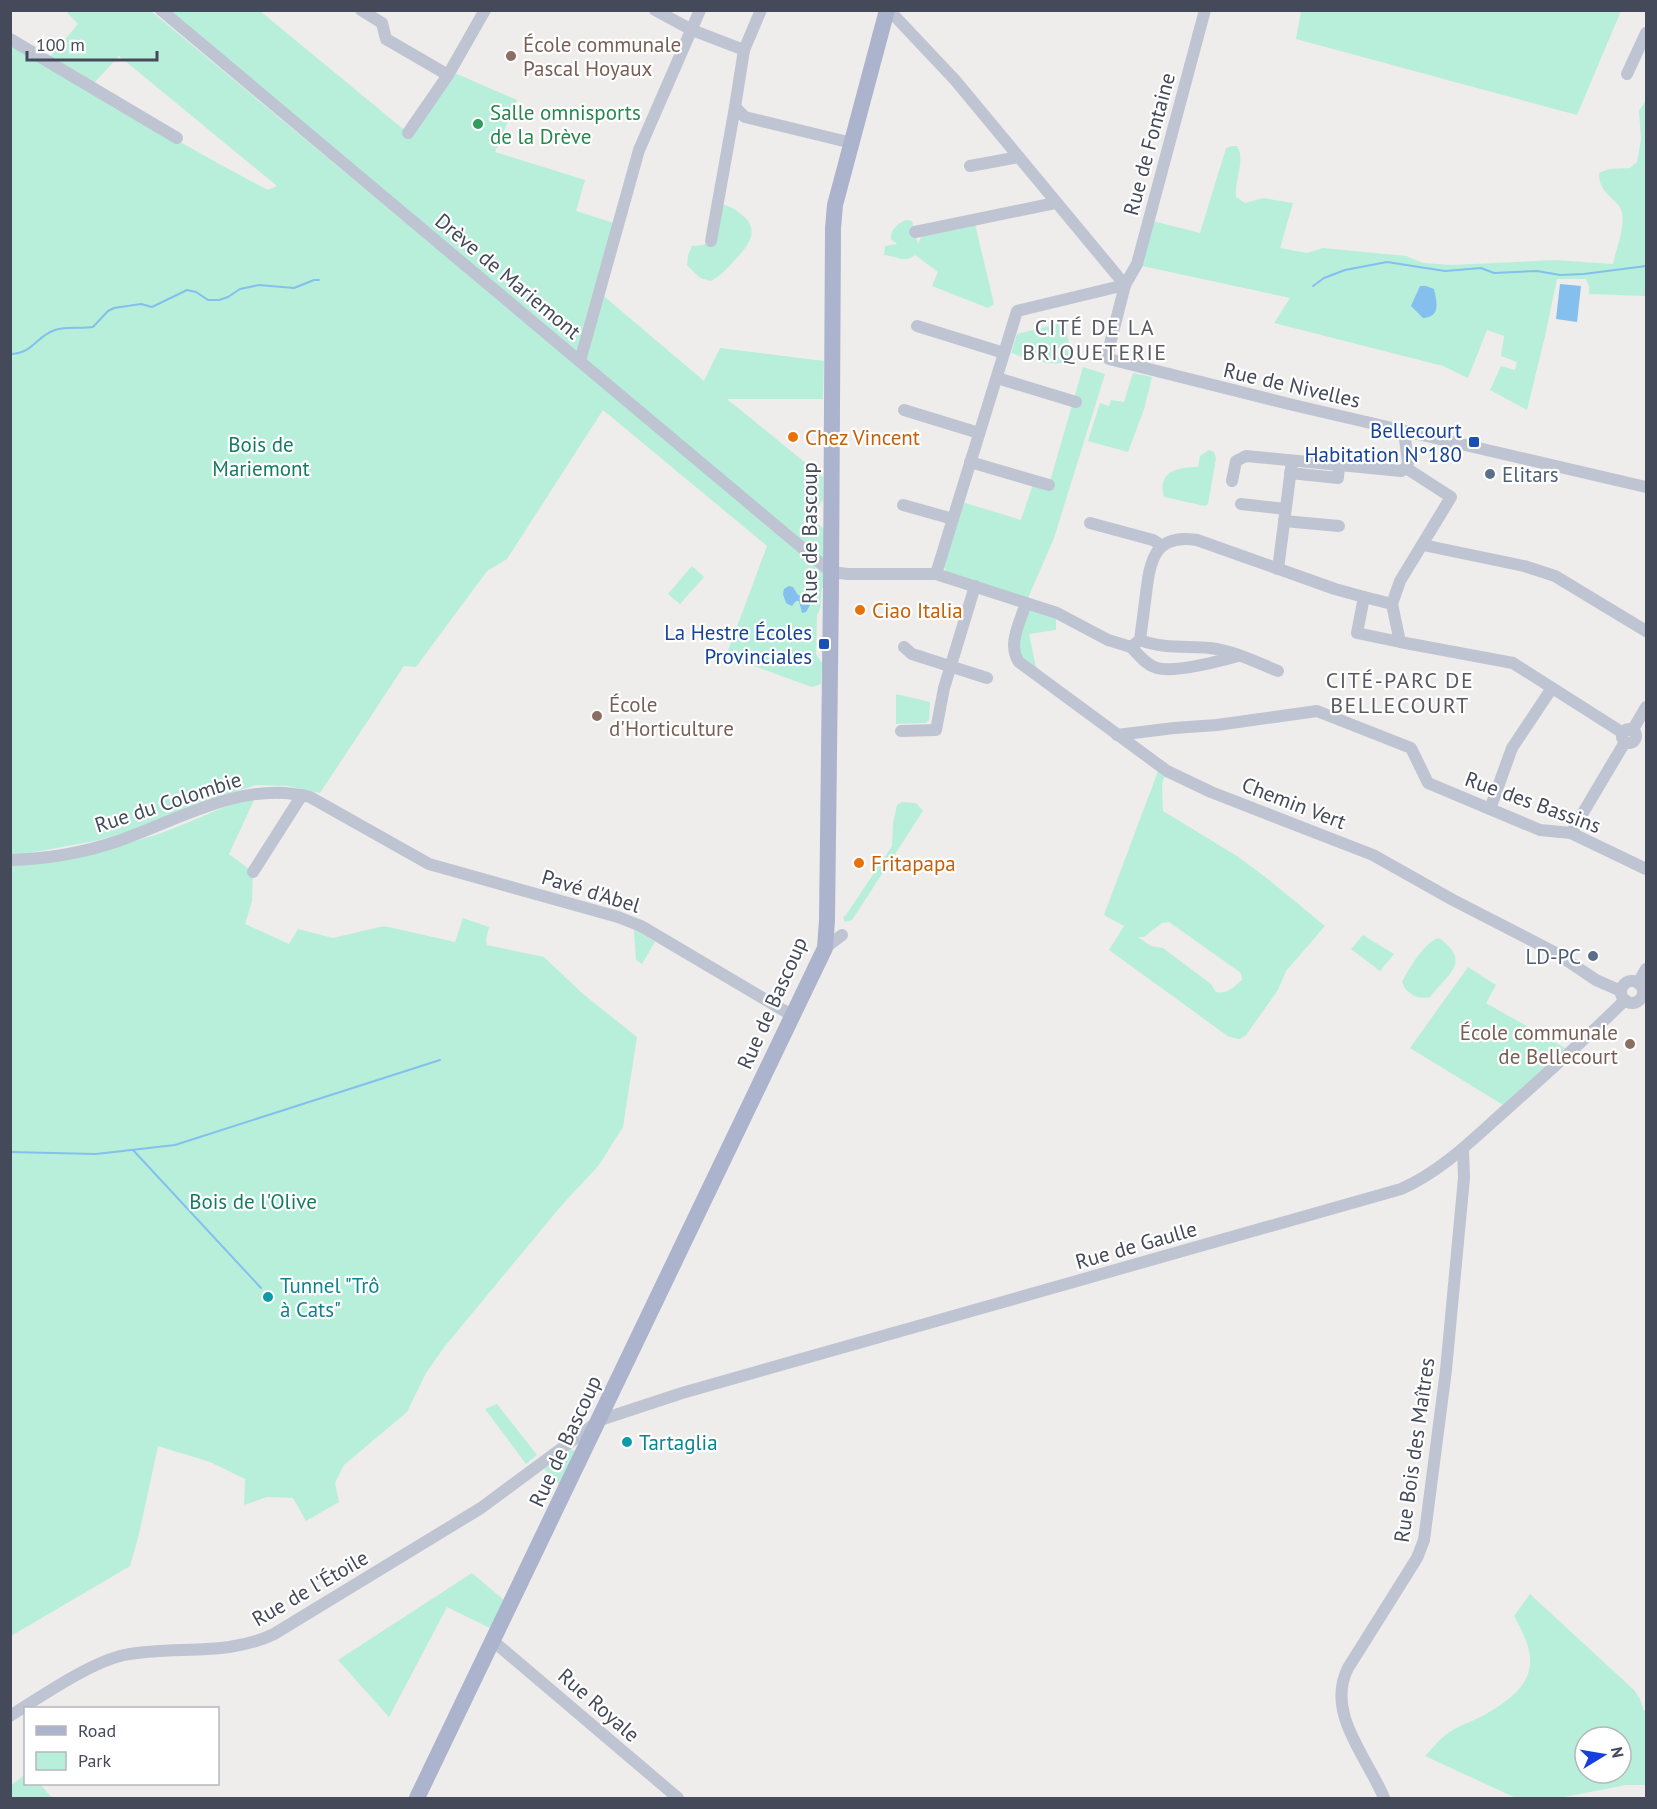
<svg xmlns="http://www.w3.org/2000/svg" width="1657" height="1809" viewBox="0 0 1657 1809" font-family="'PT Sans',sans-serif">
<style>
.green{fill:#b8efda;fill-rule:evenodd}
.water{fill:#84bfed}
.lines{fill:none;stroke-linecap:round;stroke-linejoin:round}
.stream{stroke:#84bfed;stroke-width:2}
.minor{stroke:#bfc4d2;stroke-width:12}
.major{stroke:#abb4cc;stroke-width:16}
.education-dot{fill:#8d6e63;stroke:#fff;stroke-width:2}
.leisure-dot{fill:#2e9e5b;stroke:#fff;stroke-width:2}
.food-dot{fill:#e8710a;stroke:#fff;stroke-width:2}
.transit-dot{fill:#1a4fb4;stroke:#fff;stroke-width:2}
.service-dot{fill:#5c6f8a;stroke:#fff;stroke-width:2}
.culture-dot{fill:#0f9aa8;stroke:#fff;stroke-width:2}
.labels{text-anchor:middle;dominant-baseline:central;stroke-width:4.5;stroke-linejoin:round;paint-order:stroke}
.education-label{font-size:21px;fill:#785e54;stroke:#fff;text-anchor:start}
.leisure-label{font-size:21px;fill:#27864d;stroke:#fff;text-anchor:start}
.street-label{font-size:21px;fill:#444a5a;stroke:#fff}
.transit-label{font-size:21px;fill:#164399;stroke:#fff;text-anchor:end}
.food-label{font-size:21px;fill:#c56008;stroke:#fff;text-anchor:start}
.park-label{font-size:21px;fill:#157b5f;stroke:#fff}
.service-label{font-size:21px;fill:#4e5e75;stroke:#fff;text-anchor:start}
.culture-label{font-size:21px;fill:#0d838f;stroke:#fff;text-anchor:start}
.neighbourhood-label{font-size:22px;letter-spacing:1.5px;fill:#595a61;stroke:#fff}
</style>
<rect width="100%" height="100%" fill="#efecec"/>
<g class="green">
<path d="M 66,11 L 151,11 L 579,367 L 161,11 L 260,11 L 408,133 L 450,71 L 517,100 L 495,152 L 585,180 L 576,211 L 617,224 L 599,292 L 704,381 L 720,348 L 824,361 L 823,399 L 727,399 L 823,477 L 823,499 L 811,518 L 831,535 L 831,588 L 822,588 L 820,609 L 817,615 L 816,654 L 822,663 L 821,684 L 812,687 L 726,656 L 767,546 L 603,410 L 507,559 L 487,571 L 416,667 L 404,666 L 320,793 L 288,786 L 256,785 L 213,799 L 139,829 L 95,841 L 23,854 L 11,854 L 10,42 C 96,91 180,145 268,190 L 277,186 L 119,56 L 94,83 L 50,57 L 78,24 Z"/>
<polygon points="1301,11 1301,10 1621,11 1577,115 1296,39"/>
<path d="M 1646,100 L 1646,296 L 1589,294 L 1589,286 L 1586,279 L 1557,279 L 1545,336 L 1527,410 L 1490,390 L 1501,366 L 1515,370 L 1517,362 L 1501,356 L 1504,336 L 1487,330 L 1468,378 L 1443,366 L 1274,323 L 1290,298 L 1142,266 L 1149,220 L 1200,233 L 1226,148 L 1232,146 L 1237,146 C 1246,160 1234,181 1236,197 L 1245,203 L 1263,198 L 1293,203 L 1280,248 L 1307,253 L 1323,248 L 1406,256 L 1423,263 L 1452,265 L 1555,260 L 1613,264 C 1616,249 1625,228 1622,213 C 1618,196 1599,197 1599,173 L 1609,169 L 1630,168 L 1637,162 L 1641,139 L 1639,111 Z"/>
<path d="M 721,204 C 730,206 735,209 742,215 C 763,232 745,249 733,262 C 726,270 720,276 711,281 L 700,278 L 687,265 L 688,255 L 692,246 L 703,245 L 711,240 Z"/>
<path d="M 906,220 L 912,221 L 918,244 L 922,235 L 975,224 L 994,304 L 988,308 L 932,286 L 938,272 L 915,255 C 905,264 896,256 884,255 L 885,246 L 897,244 L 891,239 C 890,230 898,223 906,220 Z"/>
<path d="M 1057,324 L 1062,325 C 1069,335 1072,350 1067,361 C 1054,368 1026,358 1011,353 L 1017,334 Z"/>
<polygon points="1083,367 1105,374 1054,538 1028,598 946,572 943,565 962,502 1021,520 1034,481 1049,485"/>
<polygon points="1133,373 1152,377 1144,409 1128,452 1088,441 1100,403 1109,406 1111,400 1124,402"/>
<path d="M 1209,450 L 1214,452 L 1216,458 L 1208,504 L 1205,506 L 1164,497 C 1157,471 1178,467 1198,467 L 1200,456 Z"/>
<polygon points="692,566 704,577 680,604 668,594"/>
<path d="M 1030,610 L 1056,618 L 1056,630 L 1029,634 L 1037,672 C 1010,651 1018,641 1028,612 Z"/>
<polygon points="896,694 930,702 929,720 926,723 896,724"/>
<path d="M 1160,766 L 1167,771 L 1162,783 L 1163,811 L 1237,856 L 1268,879 L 1325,926 L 1286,971 L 1278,990 L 1246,1035 L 1240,1039 L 1229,1037 L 1109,950 L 1124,926 L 1104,915 ZM 1169,922 L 1241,973 L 1242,980 C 1233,988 1227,994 1216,992 L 1211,984 L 1163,948 L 1151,946 L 1138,937 L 1144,937 L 1162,923 Z"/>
<path d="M 256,796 L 229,854 L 253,872 L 252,901 L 245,924 L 289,944 L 298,929 L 333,938 L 384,926 L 455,942 L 463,918 L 489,927 L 486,940 L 487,945 L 544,957 L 583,994 L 637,1037 L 623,1127 L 599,1165 L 561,1206 L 445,1346 L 426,1373 L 407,1412 L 344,1465 L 335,1483 L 339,1502 L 306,1521 L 293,1498 L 267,1497 L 244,1505 L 245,1479 L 210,1462 L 158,1446 L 139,1534 L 130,1566 L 11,1636 L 11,864 C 54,858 97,851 139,840 C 179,829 216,808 256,796 Z"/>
<polygon points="902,802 916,803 923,811 852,920 845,922 843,917 846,915 892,846 893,823 897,805"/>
<polygon points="634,929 655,942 642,964 636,960"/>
<polygon points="1363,935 1394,954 1380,971 1351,949"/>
<path d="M 1439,938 C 1472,962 1449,973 1430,997 C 1418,1000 1406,994 1402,982 C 1408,970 1425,941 1439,938 Z"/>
<polygon points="1468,967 1496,985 1486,1003 1565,1048 1503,1105 1410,1048"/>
<polygon points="497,1404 537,1455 526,1464 485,1409"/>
<polygon points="571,1449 576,1452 561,1486 544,1469"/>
<polygon points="472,1573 505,1601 498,1632 447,1607 389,1717 338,1660"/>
<path d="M 1530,1594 L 1634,1690 L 1640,1699 L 1644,1711 L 1646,1711 L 1646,1785 L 1626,1785 L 1559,1798 L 1516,1798 L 1425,1756 C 1432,1749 1439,1739 1448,1733 C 1459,1725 1474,1721 1486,1714 C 1534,1686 1542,1664 1514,1616 ZM 1585,1737 L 1621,1737 L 1621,1773 L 1585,1773 Z"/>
<polygon points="25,1775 26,1784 40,1784 52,1798 11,1798 11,1785"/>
</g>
<g class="water">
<polygon points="1560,284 1581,286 1577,322 1556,319"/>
<path d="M 1420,286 L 1426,286 L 1434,289 C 1437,302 1441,317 1423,318 L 1411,306 Z"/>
<path d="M 789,586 L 793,587 L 798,595 C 806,598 808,595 810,605 L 806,612 L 802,613 L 799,601 L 796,601 L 792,606 L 786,603 L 783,594 L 784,589 Z"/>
</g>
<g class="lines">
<g class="stream">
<polyline points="1313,286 1324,278 1345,270 1387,262 1445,271 1481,268 1494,273 1537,271 1560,275 1584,274 1646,266"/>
<path d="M 10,354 C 33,354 36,336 55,330 C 67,326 81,329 93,327 L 108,311 L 114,308 L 141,304 L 152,307 L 187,290 L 196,292 L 208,300 L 219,300 L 228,297 L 240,289 L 259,285 L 294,288 L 314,280 L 319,280"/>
<polyline points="133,1150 261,1288"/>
<polyline points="10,1152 96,1154 175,1145 440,1060"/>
</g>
<g class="minor">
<path d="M 161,10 L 831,572 L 848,574 L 936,574 L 1057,613 L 1108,640 L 1131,647 L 1140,640 C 1142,625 1144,609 1146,594 C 1150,560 1155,533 1197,540 L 1335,589 L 1364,597"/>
<polyline points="361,10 382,23 386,39 448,75"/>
<polyline points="655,10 692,30 744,50"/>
<polyline points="761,10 744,50 735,107 745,117 852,143"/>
<polyline points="889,10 955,80 1125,285"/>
<polyline points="1205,10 1137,264 1125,285 1108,352 1109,359 1293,405 1646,487"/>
<polyline points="10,39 177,138"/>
<polyline points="1627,74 1646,33"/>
<polyline points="408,133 448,75 485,10"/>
<polyline points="970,166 1019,157"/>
<polyline points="915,232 1055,203"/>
<polyline points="711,241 735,107"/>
<polyline points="917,326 1004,353"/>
<polyline points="580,361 639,150 700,10"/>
<polyline points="997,378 1076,402"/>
<polyline points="904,410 979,433"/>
<polyline points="970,462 1049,485"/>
<polyline points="1290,473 1338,478 1339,465"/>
<polyline points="1232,481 1236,461 1246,456 1401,471 1406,468 1408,463 1404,431"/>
<polyline points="1241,504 1285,509"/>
<polyline points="903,505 953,519"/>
<polyline points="1284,521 1339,526"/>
<polyline points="1090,523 1153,540 1162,546"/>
<polyline points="1423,545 1524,566 1555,576 1646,631"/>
<polyline points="1278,569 1292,461"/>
<polyline points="936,574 1017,311 1125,285"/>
<path d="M 1026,603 C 1020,622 1007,645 1019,662 L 1167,771 L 1211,792 L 1373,855 L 1453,900 L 1556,953 L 1596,980 L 1621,991"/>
<polyline points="1392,604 1400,581 1451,497 1406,468"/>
<path d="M 1140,640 C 1163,649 1186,646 1210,648 C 1234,651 1256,662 1278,671"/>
<polyline points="1400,642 1357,633 1364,597 1392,604 1400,642 1513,663 1623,733"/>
<polyline points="904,647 912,654 987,678"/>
<path d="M 1131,647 C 1139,655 1146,665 1157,668 C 1175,673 1220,661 1238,656"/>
<circle cx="1629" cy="736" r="7"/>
<polyline points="901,731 936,730 944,688 975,586"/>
<polyline points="1632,731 1646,707"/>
<polyline points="1117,735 1174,728 1217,725 1317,711 1411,748 1428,783 1540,830 1571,833 1646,869"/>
<polyline points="1490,809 1512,748 1552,688"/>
<polyline points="1571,833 1625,742"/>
<path d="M 10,860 C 45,859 82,853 115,842 C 177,821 243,779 310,797 L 429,864 L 618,917 L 641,926 L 793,1016"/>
<polyline points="253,872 302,795"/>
<polyline points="825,948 842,935"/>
<circle cx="1632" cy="992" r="11"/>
<polyline points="1638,983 1646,969"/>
<polyline points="493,1641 678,1798"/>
<path d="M 10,1716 C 40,1697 91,1662 124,1655 C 174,1645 227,1657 274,1634 L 481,1508 L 600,1420 L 682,1393 L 1401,1189 C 1442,1171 1473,1139 1507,1109 C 1547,1073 1587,1038 1625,1000"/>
<path d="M 1384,1798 C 1368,1758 1325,1713 1348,1668 L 1417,1558 L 1424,1540 L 1446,1370 L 1464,1178 L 1463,1149"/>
</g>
<polyline class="major" points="417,1798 825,948 827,920 831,588 833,228 835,205 887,10"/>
</g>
<g class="education-dot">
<circle cx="511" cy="56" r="6"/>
<circle cx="597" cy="716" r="6"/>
<circle cx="1630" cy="1044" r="6"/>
</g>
<circle class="leisure-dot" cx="478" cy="124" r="6"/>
<g class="food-dot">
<circle cx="793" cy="437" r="6"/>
<circle cx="860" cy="610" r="6"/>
<circle cx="859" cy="863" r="6"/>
</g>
<g class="transit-dot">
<rect x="1468" y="436" width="12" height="12" rx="3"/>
<rect x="818" y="638" width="12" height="12" rx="3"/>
</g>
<g class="service-dot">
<circle cx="1490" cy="474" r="6"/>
<circle cx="1593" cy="956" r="6"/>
</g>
<g class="culture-dot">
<circle cx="268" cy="1297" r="6"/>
<circle cx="627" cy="1442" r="6"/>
</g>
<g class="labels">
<g class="education-label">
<text x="523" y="44">École communale<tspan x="523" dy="24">Pascal Hoyaux</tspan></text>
<text x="609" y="704">École<tspan x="609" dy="24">d'Horticulture</tspan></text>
<text x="1618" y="1032" text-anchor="end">École communale<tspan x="1618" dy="24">de Bellecourt</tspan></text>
</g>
<g class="leisure-label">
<text x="490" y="112">Salle omnisports<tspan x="490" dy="24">de la Drève</tspan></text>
</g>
<g class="street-label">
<text transform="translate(1149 144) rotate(-75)">Rue de Fontaine</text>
<text transform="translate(508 276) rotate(40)">Drève de Mariemont</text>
<text transform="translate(1292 385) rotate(13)">Rue de Nivelles</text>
<text transform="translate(809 533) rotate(-90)">Rue de Bascoup</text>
<text transform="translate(168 802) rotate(-18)">Rue du Colombie</text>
<text transform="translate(1533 802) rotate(20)">Rue des Bassins</text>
<text transform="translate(1294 803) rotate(21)">Chemin Vert</text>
<text transform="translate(591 891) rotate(17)">Pavé d'Abel</text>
<text transform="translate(772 1003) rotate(-66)">Rue de Bascoup</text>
<text transform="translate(1136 1245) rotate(-16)">Rue de Gaulle</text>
<text transform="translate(565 1441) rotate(-65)">Rue de Bascoup</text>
<text transform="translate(1414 1450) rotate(-82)">Rue Bois des Maîtres</text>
<text transform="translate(310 1588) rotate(-30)">Rue de l'Étoile</text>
<text transform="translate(599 1705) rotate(41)">Rue Royale</text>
</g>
<g class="transit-label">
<text x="1462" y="430">Bellecourt<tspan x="1462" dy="24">Habitation N°180</tspan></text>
<text x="812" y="632">La Hestre Écoles<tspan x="812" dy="24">Provinciales</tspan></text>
</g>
<g class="food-label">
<text x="805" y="437">Chez Vincent</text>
<text x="872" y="610">Ciao Italia</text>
<text x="871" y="863">Fritapapa</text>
</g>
<g class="park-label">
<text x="261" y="444">Bois de<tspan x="261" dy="24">Mariemont</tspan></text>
<text x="253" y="1201">Bois de l'Olive</text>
</g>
<g class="service-label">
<text x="1502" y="474">Elitars</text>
<text x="1581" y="956" text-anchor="end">LD-PC</text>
</g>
<g class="culture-label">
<text x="280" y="1285">Tunnel "Trô<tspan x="280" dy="24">à Cats"</tspan></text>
<text x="639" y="1442">Tartaglia</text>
</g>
<g class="neighbourhood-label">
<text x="1095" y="327">CITÉ DE LA<tspan x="1095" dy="25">BRIQUETERIE</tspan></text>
<text x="1400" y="680">CITÉ-PARC DE<tspan x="1400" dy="25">BELLECOURT</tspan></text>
</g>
</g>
<rect width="1657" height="1809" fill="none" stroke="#444a5a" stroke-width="24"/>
<rect x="24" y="1707" width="195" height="78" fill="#ffffff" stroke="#b4b7bd" stroke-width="1.5"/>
<rect x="36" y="1726" width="30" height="9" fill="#abb4cc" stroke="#b4b7bd" stroke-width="1.5"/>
<text x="78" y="1737" font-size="18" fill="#444a5a">Road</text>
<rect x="36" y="1752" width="30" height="18" fill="#b8efda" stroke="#b4b7bd" stroke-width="1.5"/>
<text x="78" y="1767" font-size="18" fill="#444a5a">Park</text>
<g transform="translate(1603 1755) rotate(79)"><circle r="28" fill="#ffffff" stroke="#b4b7bd" stroke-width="1.5"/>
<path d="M0-4.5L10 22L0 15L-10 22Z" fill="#153fdf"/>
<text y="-9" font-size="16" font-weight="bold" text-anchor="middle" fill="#444a5a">N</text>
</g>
<path d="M27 51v9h130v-9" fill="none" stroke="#444a5a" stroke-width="3"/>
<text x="36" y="51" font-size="18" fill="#444a5a" stroke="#ffffff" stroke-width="4.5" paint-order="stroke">100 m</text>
</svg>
